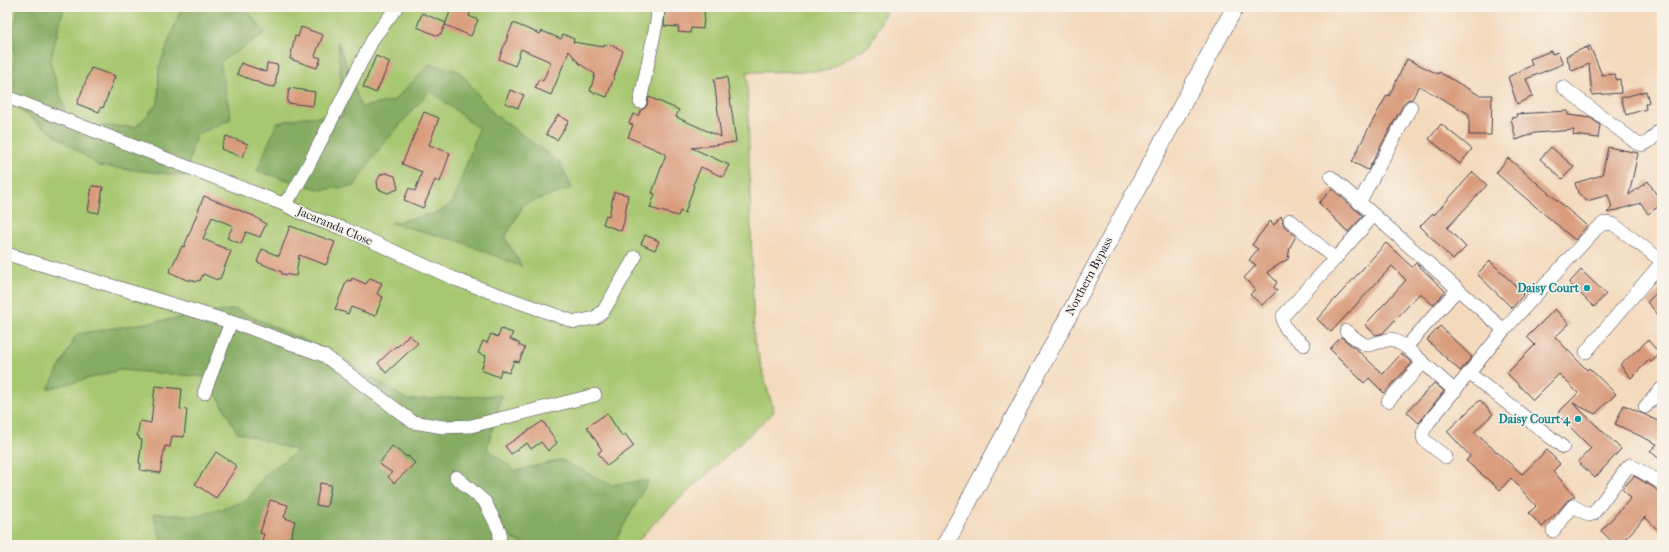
<svg xmlns="http://www.w3.org/2000/svg" width="1669" height="552" viewBox="0 0 1669 552" font-family="'IM FELL French Canon',serif">
<style>
.green{fill:#a7c770;stroke:#647456}
.forest{fill:#85ac62;stroke:#54674e}
.building{fill:#d99b7b}
.lines{fill:none;stroke-linecap:round;stroke-linejoin:round}
.minor-casing{stroke:#423e4e;stroke-width:14}
.major-casing{stroke:#423e4e;stroke-width:18}
.minor{stroke:#fff;stroke-width:13}
.major{stroke:#fff;stroke-width:17}
.culture-dot{fill:#0f9aa8;stroke:#f7f3e8;stroke-width:1.5}
.labels{text-anchor:middle;dominant-baseline:central;stroke-width:3;stroke-linejoin:round;paint-order:stroke}
.street-label{font-size:12px;fill:#22223b;stroke:#f7f3e8}
.culture-label{font-size:12px;font-weight:bold;fill:#0d838f;stroke:#f7f3e8;text-anchor:end}
</style>
<rect width="100%" height="100%" fill="#f7f3e8"/>
<filter id="ink" filterUnits="userSpaceOnUse"><feTurbulence type="fractalNoise" baseFrequency=".025" numOctaves="2"/><feDisplacementMap in="SourceGraphic" scale="8" xChannelSelector="R" yChannelSelector="G"/><feConvolveMatrix kernelMatrix="1 2 1 2 8 2 1 2 1" color-interpolation-filters="sRGB"/></filter>
<filter id="wash" filterUnits="userSpaceOnUse"><feTurbulence type="fractalNoise" baseFrequency=".012" numOctaves="4" result="noise"/><feDisplacementMap in="SourceGraphic" scale="16" xChannelSelector="R" yChannelSelector="G"/><feGaussianBlur stdDeviation="0.9" result="paint"/><feColorMatrix in="noise" values="0 0 0 0 0 0 0 0 0 0 0 0 0 0 0 0 0 1.4 0 .05"/><feComposite in="paint" operator="in"/></filter>
<g filter="url(#wash)">
<rect width="100%" height="100%" fill="#f4dabd"/>
<polygon class="green" points="7,7 888,7 870,45 826,71 747,72 754,340 774,412 659,518 634,545 7,545"/>
<g class="forest">
<polygon points="18,7 64,7 50,62 70,125 136,127 158,103 159,67 181,9 176,7 245,7 265,33 220,62 231,119 196,135 185,176 99,166 14,106 14,32"/>
<polygon points="338,41 361,107 393,101 430,64 459,71 493,113 560,163 572,188 524,204 505,238 522,267 459,241 391,223 440,212 453,202 479,129 430,90 380,148 354,186 321,190 257,171 277,123 303,117 343,116"/>
<polygon points="235,309 341,357 407,400 502,395 487,449 515,471 561,460 611,485 649,480 614,543 611,545 528,545 506,537 504,545 163,545 153,513 199,516 246,501 267,473 298,451 237,432 207,377 120,370 48,389 77,334"/>
</g>
<g id="blocks">
<g class="building">
<polygon points="452,7 472,7 469,16 478,20 471,36 445,25"/>
<polygon points="665,7 705,7 703,29 691,28 690,33 678,32 679,27 664,26"/>
<polygon points="422,13 446,23 441,34 440,33 438,36 417,27"/>
<polygon points="513,23 540,34 542,31 561,39 563,34 574,39 573,42 604,47 604,45 614,46 623,51 607,97 590,91 595,74 580,64 569,51 551,95 535,88 539,79 543,81 551,62 521,49 515,66 499,59"/>
<polygon points="301,27 323,35 315,56 321,58 317,68 290,59 295,36 298,37"/>
<polygon points="1588,46 1590,46 1602,75 1615,74 1616,80 1620,79 1621,93 1592,95 1589,64 1572,71 1566,56 1587,47 1588,51"/>
<polygon points="1551,51 1552,54 1558,52 1563,64 1526,79 1533,96 1517,104 1508,77 1532,65 1530,59"/>
<polygon points="376,56 390,62 376,93 363,87"/>
<polygon points="1407,59 1438,74 1439,72 1479,95 1492,95 1491,135 1469,135 1469,114 1419,86 1412,99 1407,100 1404,103 1368,170 1352,162 1366,133 1387,95 1389,96"/>
<polygon points="241,63 266,72 267,63 278,65 275,87 267,86 237,74"/>
<polygon points="91,68 115,76 103,108 101,107 99,112 77,104"/>
<polygon points="727,77 736,142 692,148 729,165 723,177 701,167 693,185 694,186 685,213 680,211 678,216 650,208 655,194 652,193 666,154 628,137 633,125 629,123 633,114 638,116 641,110 646,107 649,97 679,110 676,117 721,137 714,79"/>
<polygon points="289,88 315,92 313,106 287,103"/>
<polygon points="510,90 524,95 518,108 505,103"/>
<polygon points="1646,91 1649,102 1645,104 1646,109 1626,115 1621,98"/>
<polygon points="1568,111 1568,115 1591,118 1600,125 1598,138 1573,135 1574,130 1535,133 1516,140 1511,118 1517,117 1516,114"/>
<polygon points="424,112 439,118 429,145 450,153 440,182 435,180 423,208 404,200 409,188 415,191 422,172 402,164"/>
<polygon points="558,115 569,121 557,140 546,134"/>
<polygon points="1441,124 1472,149 1460,164 1429,139"/>
<polygon points="226,136 248,144 242,157 221,149"/>
<polygon points="1551,147 1574,167 1562,179 1540,159"/>
<polygon points="1608,147 1638,153 1629,195 1648,181 1662,204 1648,214 1641,203 1607,213 1612,207 1608,195 1587,201 1578,193 1575,183 1602,175"/>
<polygon points="1508,158 1587,226 1575,240 1496,173"/>
<polygon points="1473,172 1487,185 1447,228 1466,247 1453,260 1420,226 1433,213 1434,215"/>
<polygon points="386,173 395,176 398,189 388,193 378,189 377,181 381,174"/>
<polygon points="92,186 103,187 99,213 88,211"/>
<polygon points="1332,189 1363,216 1348,232 1319,203"/>
<polygon points="614,192 628,195 624,222 621,231 603,224 606,215 609,216"/>
<polygon points="204,196 254,216 266,224 260,237 246,232 241,244 227,238 233,226 212,217 203,239 231,251 220,279 218,278 217,280 203,274 200,281 198,280 196,282 190,279 189,281 169,272 182,246 184,247"/>
<polygon points="1281,216 1284,226 1296,236 1290,247 1288,259 1267,272 1277,282 1274,287 1277,291 1262,305 1250,295 1255,289 1244,278 1256,265 1249,260 1258,249 1252,245 1270,221 1274,225"/>
<polygon points="290,226 335,242 326,265 299,255 296,276 282,274 282,272 257,262 262,249 279,256"/>
<polygon points="645,235 659,241 655,250 641,244"/>
<polygon points="1386,243 1412,267 1416,263 1445,291 1433,305 1420,293 1383,333 1376,335 1365,325 1406,280 1392,266 1331,332 1317,319"/>
<polygon points="1490,261 1524,294 1512,308 1477,274"/>
<polygon points="1581,270 1606,294 1594,307 1569,283"/>
<polygon points="352,278 366,284 370,278 382,283 377,294 383,297 375,316 351,307 348,314 335,309 347,280 351,281"/>
<polygon points="1662,288 1662,319 1647,302"/>
<polygon points="1555,309 1569,324 1555,337 1587,370 1589,368 1616,394 1595,414 1573,403 1621,449 1595,478 1578,462 1591,448 1557,414 1578,393 1559,374 1533,400 1507,373 1535,345 1527,337"/>
<polygon points="1440,326 1472,357 1460,371 1427,340"/>
<polygon points="501,329 513,333 510,339 519,343 519,345 525,348 519,362 514,361 509,373 501,370 499,377 481,370 486,356 478,353 483,341 487,343 491,334 498,337"/>
<polygon points="409,335 418,343 386,373 378,363 396,346 397,347"/>
<polygon points="1341,337 1356,349 1383,374 1401,354 1412,363 1384,393 1369,378 1364,383 1330,349"/>
<polygon points="1648,340 1660,354 1651,362 1649,360 1631,378 1620,365"/>
<polygon points="1434,383 1444,391 1419,423 1407,412"/>
<polygon points="155,386 182,389 180,409 187,410 184,437 172,436 170,447 165,446 160,473 140,470 141,464 139,463 142,440 139,439 139,436 137,436 140,421 151,423"/>
<polygon points="1480,400 1493,414 1474,432 1522,474 1547,450 1560,464 1553,471 1575,496 1567,501 1557,513 1542,527 1529,513 1536,506 1511,478 1500,490 1466,461 1470,456 1447,431"/>
<polygon points="1624,405 1662,423 1662,461 1650,451 1657,444 1615,424"/>
<polygon points="607,413 622,436 625,434 634,446 607,466 598,453 602,450 587,427"/>
<polygon points="543,421 557,443 548,451 541,442 531,449 527,443 511,454 505,446"/>
<polygon points="392,446 407,457 408,456 415,463 394,483 388,477 392,472 391,472 379,464"/>
<polygon points="216,452 237,466 216,498 195,484"/>
<polygon points="1634,476 1653,487 1662,495 1662,534 1645,517 1626,538 1633,545 1616,545 1601,531 1631,498 1622,489"/>
<polygon points="320,483 331,485 327,507 316,505"/>
<polygon points="270,500 288,505 284,518 295,521 289,545 275,545 262,541 264,534 260,533"/>
</g>
</g>
</g>
<g filter="url(#ink)">
<use href="#blocks" fill-opacity="0" stroke="#423e4e" stroke-width="1"/>
<g class="lines">
<defs>
<g id="minor">
<path d="M 1563,87 L 1638,144 C 1648,147 1656,134 1662,127"/>
<polyline points="7,97 283,204 312,218 345,229 457,280 575,322 595,318 604,310 635,257"/>
<polyline points="640,102 657,20 658,10 656,7"/>
<polyline points="1331,177 1504,330"/>
<polyline points="1359,203 1411,107"/>
<polyline points="283,204 293,193 310,162 374,37 397,7"/>
<polyline points="1290,220 1335,259 1374,215"/>
<polyline points="7,254 247,327 325,356 413,422 443,427 471,426 595,395"/>
<path d="M 1346,331 C 1373,353 1363,344 1392,339 L 1406,347"/>
<path d="M 1304,345 C 1295,337 1281,329 1283,316 L 1335,259"/>
<polyline points="1586,352 1662,262"/>
<polyline points="1470,374 1563,447"/>
<polyline points="1455,391 1406,347 1457,290"/>
<polyline points="204,393 231,322"/>
<polyline points="1388,401 1423,363"/>
<polyline points="1645,407 1662,388"/>
<path d="M 1446,457 L 1424,440 C 1421,433 1425,428 1429,422 L 1504,330 L 1596,229 L 1604,223 L 1613,224 L 1662,261"/>
<polyline points="456,477 485,502 500,532 499,545"/>
<polyline points="1553,531 1573,506 1589,515 1593,514 1627,468 1630,465 1662,483"/>
</g>
<polyline id="major" points="945,545 1235,7"/>
</defs>
<use href="#minor" class="minor-casing"/>
<use href="#major" class="major-casing"/>
<use href="#minor" class="minor"/>
<use href="#major" class="major"/>
</g>
</g>
<g class="culture-dot">
<circle cx="1587" cy="288" r="4"/>
<circle cx="1578" cy="419" r="4"/>
</g>
<g class="labels">
<g class="street-label">
<text transform="translate(335 226) rotate(23)">Jacaranda Close</text>
<text transform="translate(1089 276) rotate(-62)">Northern Bypass</text>
</g>
<g class="culture-label">
<text x="1579" y="288">Daisy Court</text>
<text x="1570" y="419">Daisy Court 4</text>
</g>
</g>
<rect width="1669" height="552" fill="none" stroke="#f7f3e8" stroke-width="24"/>
</svg>
